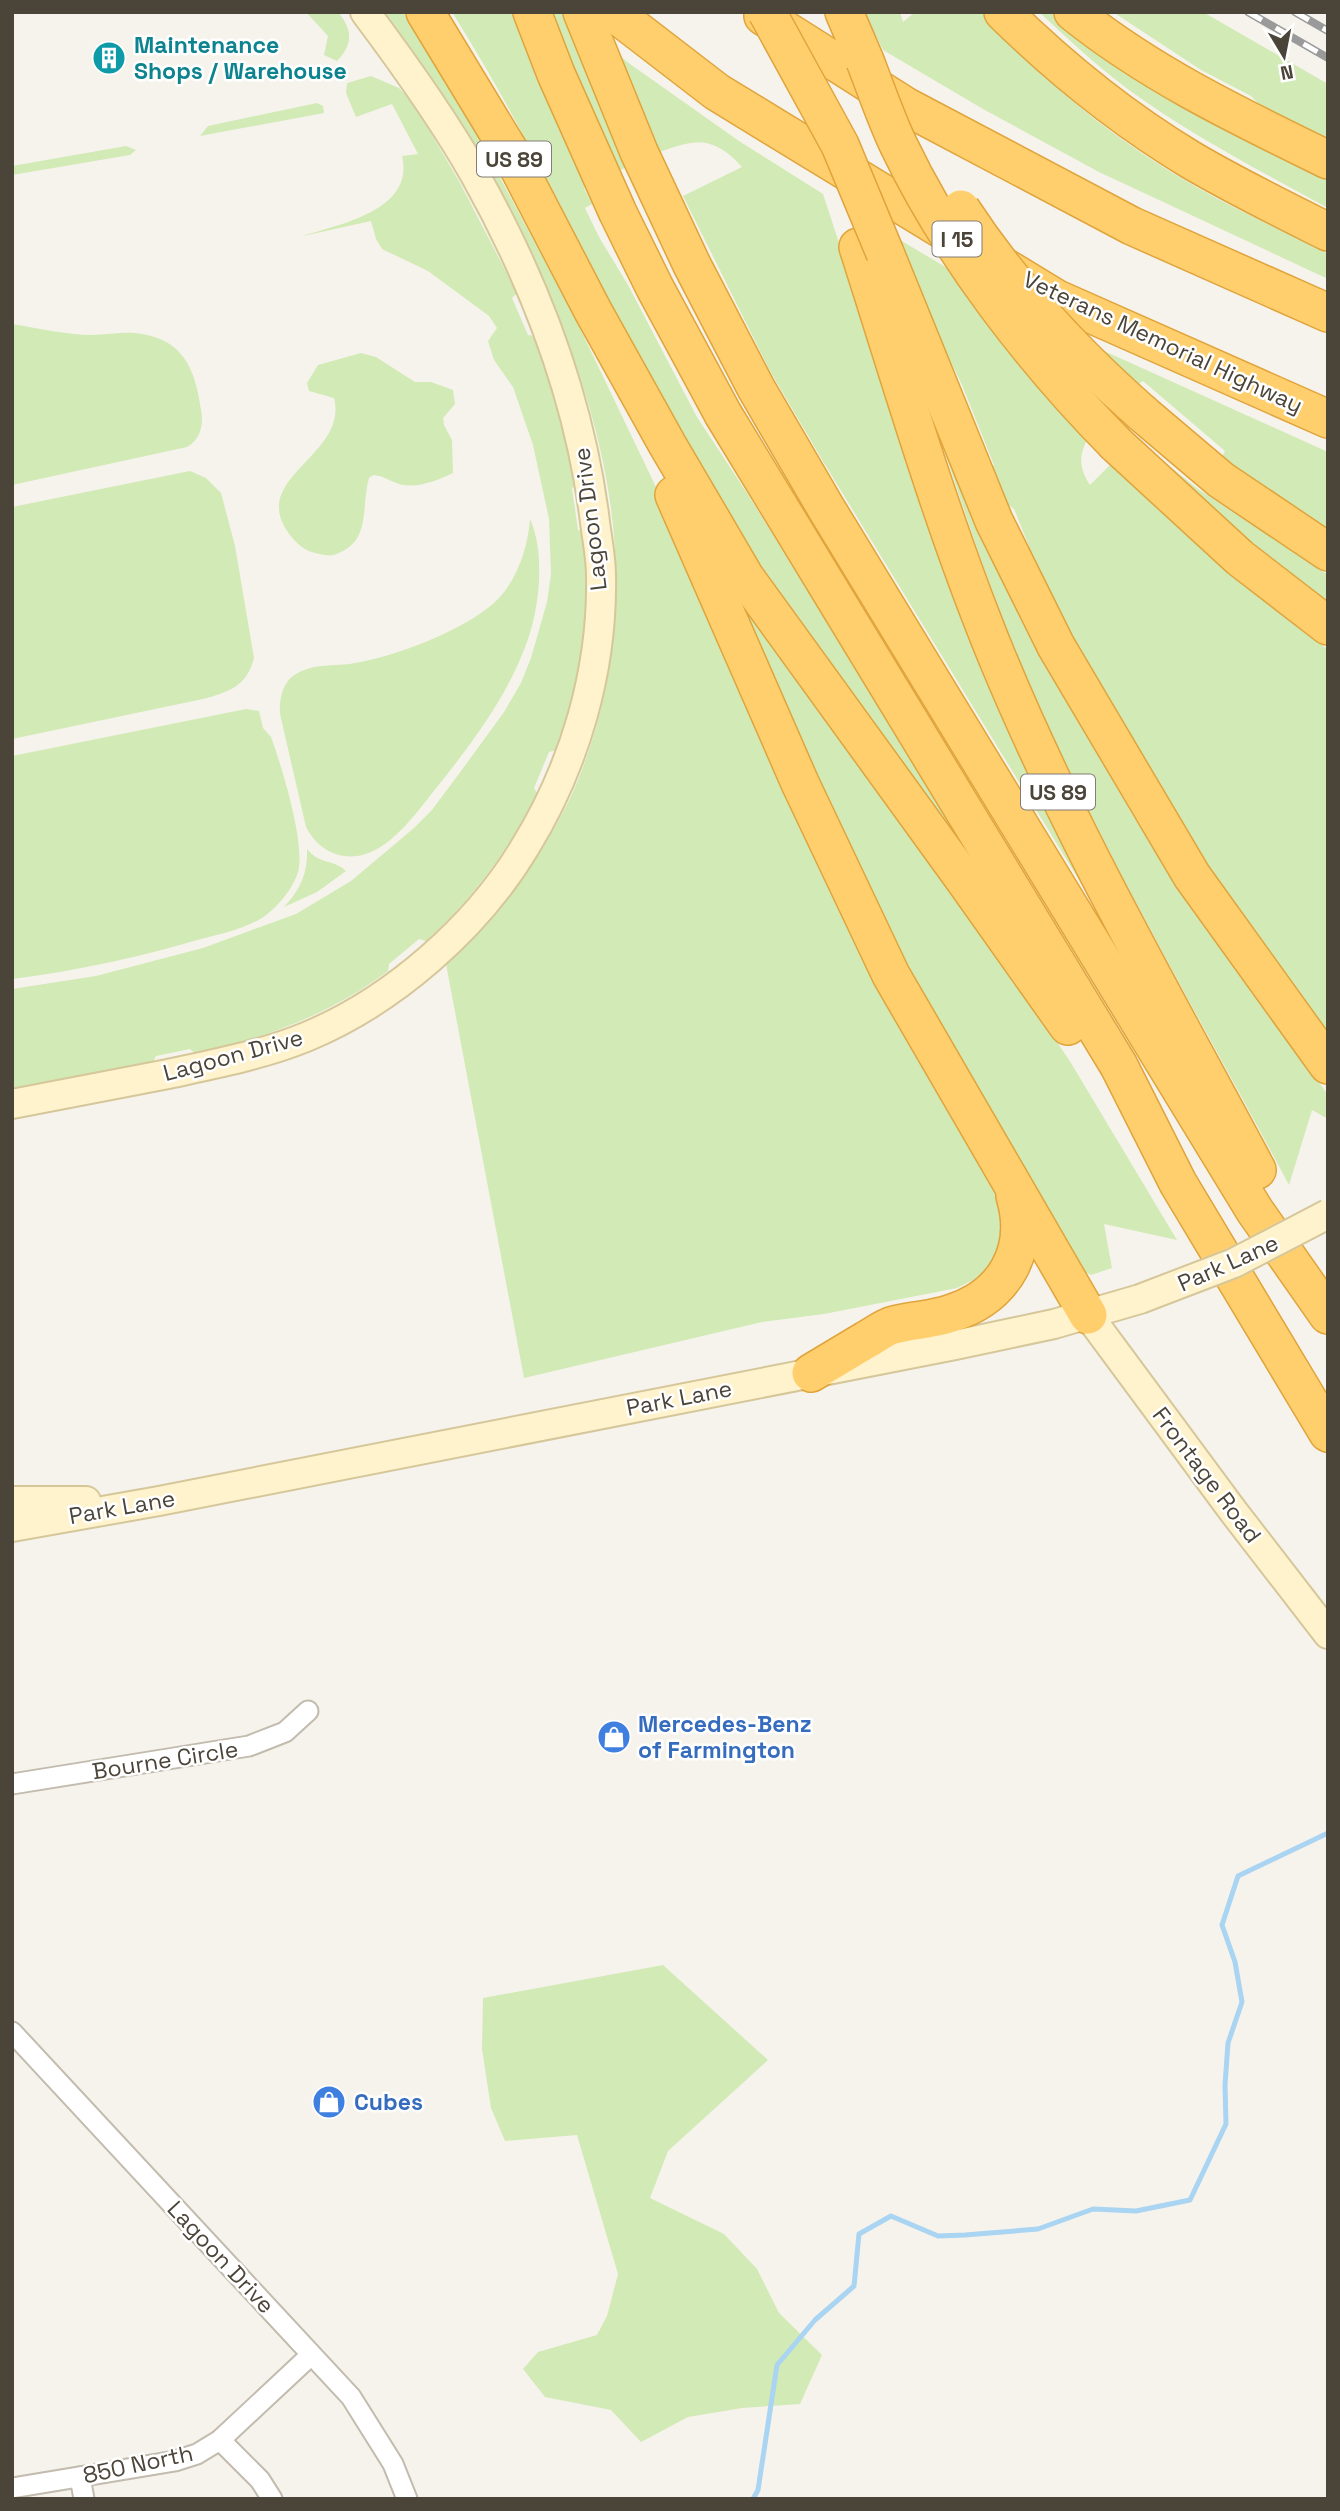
<svg xmlns="http://www.w3.org/2000/svg" width="1340" height="2511" viewBox="0 0 1340 2511" font-family="'Space Grotesk',sans-serif">
<style>
.green{fill:#d2eab5}
.lines{fill:none;stroke-linecap:round;stroke-linejoin:round}
.stream{stroke:#a9d4f2;stroke-width:5}
.street-casing{stroke:#c2bbae;stroke-width:23}
.secondary-casing{stroke:#d6c79b;stroke-width:32}
.highway-casing{stroke:#e0a43c;stroke-width:40}
.street{stroke:#fff;stroke-width:19}
.secondary{stroke:#fff3cd;stroke-width:28}
.highway{stroke:#ffcf6e;stroke-width:37}
.rail-casing{stroke:#9a9a9a;stroke-width:8}
.rail{stroke:#fff;stroke-width:5;stroke-dasharray:16;stroke-linecap:butt}
.secondary-bridge-casing{stroke:#d6c79b;stroke-width:32;stroke-linecap:butt}
.highway-bridge-casing{stroke:#e0a43c;stroke-width:40;stroke-linecap:butt}
.secondary-bridge{stroke:#fff3cd;stroke-width:28}
.highway-bridge{stroke:#ffcf6e;stroke-width:37}
.labels{text-anchor:middle;dominant-baseline:central;stroke-width:5;stroke-linejoin:round;paint-order:stroke}
.shield{fill:#fff;stroke:#817c74;stroke-width:2}
.shield-label{font-size:21px;font-weight:bold;fill:#4b4439}
.culture-label{font-size:23px;font-weight:bold;fill:#0d838f;stroke:#fff;text-anchor:start}
.street-label{font-size:23px;fill:#4b4439;stroke:#fff}
.shop-label{font-size:23px;font-weight:bold;fill:#366cbe;stroke:#fff;text-anchor:start}
</style>
<rect width="100%" height="100%" fill="#f6f3ec"/>
<g class="green">
<path d="M 306,12 L 338,12 C 353,30 353,45 337,61 L 324,55 L 328,36 Z"/>
<path d="M 384,12 L 403,12 L 456,95 L 574,316 L 993,1190 L 1002,1209 L 1001,1249 L 987,1273 L 957,1288 L 824,1314 L 762,1322 L 524,1378 L 446,964 C 468,942 493,920 511,894 C 536,859 562,820 578,780 C 661,574 597,372 494,187 C 460,127 426,67 384,12 Z"/>
<path d="M 452,12 L 563,12 L 630,64 L 739,141 L 823,194 L 943,560 L 1014,736 L 1090,898 L 824,463 L 770,371 L 683,196 L 742,167 C 732,156 721,146 706,143 C 677,137 613,175 584,188 L 592,204 L 585,208 L 599,237 L 628,285 L 697,417 L 747,493 L 974,860 L 973,865 L 824,657 L 825,654 C 792,608 758,563 728,515 C 626,353 554,174 452,12 Z"/>
<path d="M 864,12 L 900,12 L 903,22 L 915,12 L 981,12 C 1047,88 1130,152 1218,199 C 1254,218 1291,235 1328,254 L 1328,279 L 1099,172 L 983,109 L 883,50 Z"/>
<path d="M 1039,12 L 1052,12 L 1078,33 L 1328,175 L 1328,208 C 1260,171 1191,135 1129,90 C 1097,66 1068,39 1039,12 Z"/>
<polygon points="1113,12 1203,12 1328,84 1328,139 1263,108 1251,96 1201,70"/>
<path d="M 371,76 L 399,88 L 414,104 L 460,183 L 517,293 L 512,298 L 528,335 L 535,336 L 564,421 L 577,485 L 572,488 L 578,530 L 584,532 C 593,607 583,680 557,750 L 549,752 L 534,788 L 537,793 C 509,849 473,899 426,941 L 419,939 L 389,964 L 388,971 C 329,1015 267,1037 196,1054 L 190,1049 L 156,1056 L 153,1062 L 12,1089 L 12,989 L 96,976 L 203,948 L 296,914 L 351,881 L 414,828 L 432,810 L 464,767 L 504,712 L 521,683 L 531,658 L 547,602 L 551,574 L 549,519 L 533,445 L 513,387 L 494,360 L 488,341 L 497,328 L 489,316 L 428,271 L 382,249 L 376,239 L 371,221 L 303,236 C 341,224 415,210 402,156 L 418,154 L 392,104 L 356,117 L 346,93 L 347,83 Z"/>
<polygon points="317,103 323,106 324,113 200,136 208,126"/>
<polygon points="126,146 136,150 130,155 12,175 12,166"/>
<path d="M 895,237 L 959,275 L 1089,436 C 1079,454 1078,467 1090,485 L 1114,461 L 1195,540 L 1328,650 L 1328,1036 L 1210,871 L 1130,747 L 1029,563 L 1029,546 L 1014,509 L 999,498 L 987,469 L 994,465 L 962,385 L 923,304 Z"/>
<path d="M 12,324 C 38,328 66,335 92,335 C 107,335 121,332 135,333 C 183,338 195,368 201,410 C 204,425 200,440 187,447 L 12,485 Z"/>
<polygon points="1102,350 1328,452 1328,532 1262,488 1222,457 1225,451 1143,381 1137,385"/>
<path d="M 361,353 L 376,357 L 415,382 L 431,382 L 453,390 L 455,404 L 443,418 L 444,425 L 452,440 L 453,473 C 436,481 412,491 394,482 C 386,479 383,476 373,475 L 369,478 C 361,505 371,538 341,552 C 335,555 332,556 325,555 C 309,553 300,548 290,535 C 246,478 349,456 334,398 L 309,391 L 307,383 L 318,365 Z"/>
<path d="M 919,370 L 1055,678 L 1095,749 L 1133,816 L 1176,881 L 1328,1095 L 1328,1119 L 1312,1110 L 1289,1185 C 1205,1027 1114,872 1041,710 C 991,600 955,484 919,370 Z"/>
<polygon points="1164,462 1198,489 1328,575 1328,607 1299,586 1162,464"/>
<path d="M 190,471 L 206,478 L 221,493 L 235,546 L 254,658 C 247,686 229,692 203,699 L 12,739 L 12,507 Z"/>
<path d="M 530,519 C 545,552 540,604 528,639 C 509,695 470,746 433,792 C 417,812 400,836 377,849 C 349,865 320,854 306,827 L 280,714 C 279,701 282,684 293,676 C 313,662 334,667 355,663 C 397,656 465,630 496,601 C 517,581 528,547 530,519 Z"/>
<polygon points="735,585 1022,990 1071,1063 1177,1240 1104,1224 1112,1268 1091,1275 1082,1271 958,1061 874,899 755,646"/>
<path d="M 246,709 L 259,711 L 263,728 L 271,737 C 281,764 306,845 298,872 C 293,889 276,909 262,918 C 244,929 221,934 201,939 C 140,957 76,971 12,979 L 12,756 Z"/>
<path d="M 307,849 C 320,865 334,859 346,871 L 317,892 L 284,907 C 300,890 308,873 307,849 Z"/>
<polygon points="663,1965 768,2060 668,2151 650,2198 724,2234 757,2269 779,2313 822,2355 800,2404 742,2408 688,2417 641,2442 611,2410 545,2397 523,2369 538,2352 597,2335 607,2316 618,2274 577,2135 505,2141 491,2108 482,2049 483,1998"/>
</g>
<g class="lines">
<polyline class="stream" points="753,2499 758,2490 777,2365 815,2320 854,2286 859,2234 891,2216 938,2236 965,2235 1038,2229 1093,2209 1136,2211 1190,2200 1226,2124 1225,2085 1228,2043 1242,2002 1235,1962 1222,1925 1238,1876 1328,1833"/>
<defs>
<g id="street">
<polyline points="12,1784 249,1746 285,1732 308,1711"/>
<polyline points="12,2032 351,2397 393,2464 407,2499"/>
<polyline points="220,2440 260,2480 272,2499"/>
<polyline points="80,2477 84,2499"/>
<polyline points="12,2488 175,2461 197,2454 220,2440 311,2355"/>
</g>
<g id="secondary">
<path d="M 12,1104 C 64,1094 116,1084 168,1074 C 214,1064 262,1055 306,1037 C 393,1001 477,927 525,847 C 575,766 603,670 601,575 C 601,557 597,539 595,522 C 580,399 535,282 475,175 C 443,118 404,64 365,12"/>
<polyline points="1088,1315 1233,1511 1328,1634"/>
<polyline points="12,1501 86,1501"/>
<polyline points="12,1527 159,1501 955,1345 1054,1324 1140,1299"/>
</g>
<g id="highway">
<polyline points="425,12 513,157 593,311 667,444 745,577 966,882 1068,1026"/>
<polyline points="532,12 556,74 618,213 655,288 723,414 1119,1066 1178,1183 1328,1433"/>
<polyline points="582,12 639,152 692,265 756,388 826,508 1255,1211 1328,1315"/>
<polyline points="613,12 717,92 956,238"/>
<polyline points="844,12 865,61"/>
<path d="M 1003,12 C 1060,68 1123,119 1191,160 C 1235,186 1282,209 1328,232"/>
<path d="M 1073,12 C 1150,74 1240,117 1328,160"/>
<polyline points="763,16 905,106 1132,226 1328,313"/>
<path d="M 858,247 C 902,384 942,523 997,657 C 1070,834 1167,1001 1257,1170"/>
<polyline points="885,253 994,521 1056,646 1192,876 1328,1065"/>
<polyline points="1006,268 1057,299 1328,419"/>
<polyline points="1142,413 1221,480 1328,552"/>
<polyline points="1116,444 1240,558 1328,626"/>
<polyline points="674,495 800,783 891,975 1088,1315"/>
<path d="M 811,1373 C 829,1362 848,1351 866,1340 C 875,1335 885,1327 894,1325 C 913,1320 933,1320 952,1313 C 1005,1296 1031,1250 1015,1196"/>
</g>
</defs>
<use href="#street" class="street-casing"/>
<use href="#secondary" class="secondary-casing"/>
<use href="#highway" class="highway-casing"/>
<use href="#street" class="street"/>
<use href="#secondary" class="secondary"/>
<use href="#highway" class="highway"/>
<defs>
<g id="rail">
<polyline points="1248,12 1328,58"/>
<polyline points="1295,12 1328,31"/>
</g>
</defs>
<use href="#rail" class="rail-casing"/>
<use href="#rail" class="rail"/>
<defs>
<polyline id="secondary-bridge" points="1140,1299 1234,1263 1328,1214"/>
<g id="highway-bridge">
<polyline points="767,12 840,145 885,253"/>
<path d="M 865,61 C 876,89 886,119 899,146 C 950,253 1033,360 1116,444"/>
<path d="M 961,209 C 1010,284 1075,354 1142,413"/>
</g>
</defs>
<use href="#secondary-bridge" class="secondary-bridge-casing"/>
<use href="#highway-bridge" class="highway-bridge-casing"/>
<use href="#secondary-bridge" class="secondary-bridge"/>
<use href="#highway-bridge" class="highway-bridge"/>
</g>
<defs>
<symbol id="building-disc" viewBox="-11 -11 22 22"><circle r="9.5" fill="#0f9aa8" stroke="#fff"/><path d="M-4-6H4V6H1V3H-1V6H-4ZM-2.5-4.3h1.7v1.8h-1.7ZM.8-4.3h1.7v1.8H.8ZM-2.5-1h1.7V.8h-1.7ZM.8-1h1.7V.8H.8Z" fill="#fff"/></symbol>
<symbol id="shop-disc" viewBox="-11 -11 22 22"><circle r="9.5" fill="#3f7fe0" stroke="#fff"/><path d="M-5-2.5h2.3a2.7 3.5 0 0 1 5.4 0H5L5.5 6h-11ZM-1.5-2.5h3a1.5 2.3 0 0 0-3 0Z" fill="#fff"/></symbol>
</defs>
<g fill-rule="evenodd">
<use href="#building-disc" x="90" y="39" width="38" height="38"/>
<use href="#shop-disc" x="595" y="1718" width="38" height="38"/>
<use href="#shop-disc" x="310" y="2083" width="38" height="38"/>
</g>
<g class="labels">
<g class="shield">
<rect x="477" y="141.5" width="74" height="35" rx="5"/>
<rect x="932.5" y="221.5" width="49" height="35" rx="5"/>
<rect x="1021" y="774.5" width="74" height="35" rx="5"/>
</g>
<g class="shield-label">
<text x="514" y="159">US 89</text>
<text x="957" y="239">I 15</text>
<text x="1058" y="792">US 89</text>
</g>
<g class="culture-label">
<text x="134" y="45">Maintenance<tspan x="134" dy="26">Shops / Warehouse</tspan></text>
</g>
<g class="street-label">
<text transform="translate(1163 342) rotate(25)">Veterans Memorial Highway</text>
<text transform="translate(590 519) rotate(-97)">Lagoon Drive</text>
<text transform="translate(233 1055) rotate(-15)">Lagoon Drive</text>
<text transform="translate(1228 1263) rotate(-24)">Park Lane</text>
<text transform="translate(679 1398) rotate(-11)">Park Lane</text>
<text transform="translate(1207 1475) rotate(53)">Frontage Road</text>
<text transform="translate(122 1507) rotate(-10)">Park Lane</text>
<text transform="translate(165 1760) rotate(-9)">Bourne Circle</text>
<text transform="translate(221 2257) rotate(47)">Lagoon Drive</text>
<text transform="translate(138 2464) rotate(-12)">850 North</text>
</g>
<g class="shop-label">
<text x="638" y="1724">Mercedes-Benz<tspan x="638" dy="26">of Farmington</tspan></text>
<text x="354" y="2102">Cubes</text>
</g>
</g>
<rect width="1340" height="2511" fill="none" stroke="#4b4439" stroke-width="28"/>
<g transform="translate(1284 56) rotate(170)" stroke="#ffffff" stroke-width="5" paint-order="stroke">
<path d="M0-5L12 26L0 18L-12 26Z" fill="#4b4439"/>
<text y="-10" font-size="19" font-weight="bold" text-anchor="middle" fill="#4b4439">N</text>
</g>
</svg>
